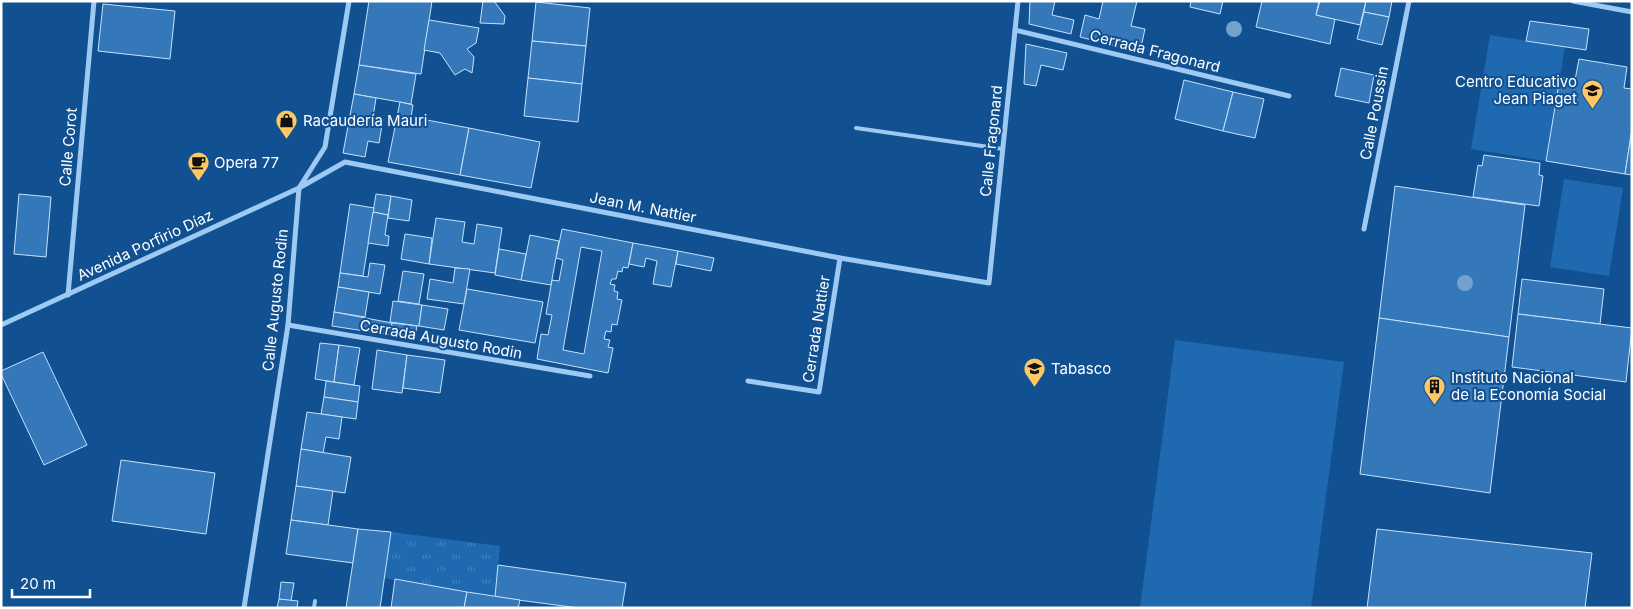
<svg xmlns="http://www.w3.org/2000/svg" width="1633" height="609" viewBox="0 0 1633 609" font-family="Inter,sans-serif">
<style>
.grass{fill:url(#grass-tufts)}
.pitch{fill:#1f69b0}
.building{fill:#3478ba;stroke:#c5e2fd;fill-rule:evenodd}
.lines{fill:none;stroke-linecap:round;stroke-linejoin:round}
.lane{stroke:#9dc9f3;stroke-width:4}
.street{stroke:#9dc9f3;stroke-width:5}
.tree{fill:#74a1cd}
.labels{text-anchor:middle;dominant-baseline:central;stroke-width:4;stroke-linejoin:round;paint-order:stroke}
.street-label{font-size:15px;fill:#fff;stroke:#115192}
.poi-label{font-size:15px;fill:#fff;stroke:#115192;text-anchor:start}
</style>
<defs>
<pattern id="grass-tufts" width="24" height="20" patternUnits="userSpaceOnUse" patternTransform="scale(1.25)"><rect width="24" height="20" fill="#1f69b0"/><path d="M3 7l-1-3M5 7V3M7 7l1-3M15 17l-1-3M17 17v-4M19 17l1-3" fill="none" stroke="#4180bc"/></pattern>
</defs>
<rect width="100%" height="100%" fill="#115192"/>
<polygon class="grass" points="391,532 500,546 495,597 384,578"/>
<g class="pitch">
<polygon points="1490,35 1565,47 1546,161 1471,149"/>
<polygon points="1564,179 1623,188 1609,276 1550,267"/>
<polygon points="1175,340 1344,362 1311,608 1140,608"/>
</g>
<g class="building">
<polygon points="369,1 432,1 421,74 359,65"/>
<polygon points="483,1 494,1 505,16 504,24 480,23"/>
<polygon points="1030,1 1055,1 1052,15 1074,20 1071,34 1029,24"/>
<polygon points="1103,1 1137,1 1131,26 1145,29 1140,52 1080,37 1085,15 1099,19"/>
<polygon points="1191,1 1223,1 1220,14 1190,7"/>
<polygon points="1262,1 1319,1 1316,15 1335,19 1330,44 1256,27"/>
<polygon points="1320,1 1366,1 1360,25 1316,15"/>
<polygon points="1366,1 1392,1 1389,17 1364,12"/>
<polygon points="536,2 590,8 586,46 532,41"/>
<polygon points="103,4 175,11 170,59 98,51"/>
<polygon points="1364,12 1389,17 1382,45 1357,39"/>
<polygon points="429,20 479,28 476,43 467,49 474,57 472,73 465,69 455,75 440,53 424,50"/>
<polygon points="1530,21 1589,29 1586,50 1526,41"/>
<polygon points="532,41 586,46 582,84 528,78"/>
<polygon points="1026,44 1067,53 1063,70 1041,65 1036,86 1024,84"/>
<polygon points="1579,59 1627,67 1624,88 1632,89 1632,129 1625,174 1546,161 1560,77 1575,80"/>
<polygon points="359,65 416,74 411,104 354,94"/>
<polygon points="1341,68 1374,75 1369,103 1335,96"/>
<polygon points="528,78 582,84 578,122 524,116"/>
<polygon points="1184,80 1233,92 1223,131 1175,119"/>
<polygon points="1233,92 1264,99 1255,138 1223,131"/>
<polygon points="354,94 376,98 373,117 383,119 379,143 368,141 365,157 343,153"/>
<polygon points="400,102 413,105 411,117 469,128 460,175 388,162"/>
<polygon points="469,128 540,142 531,188 460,175"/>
<polygon points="1632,129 1632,175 1625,174"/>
<polygon points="1484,155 1540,163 1539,175 1543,176 1539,206 1473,197 1478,165 1482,166"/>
<polygon points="1395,186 1525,205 1509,337 1379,318"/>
<polygon points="19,194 51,197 46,257 14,254"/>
<polygon points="376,194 391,196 388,215 373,212"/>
<polygon points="391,196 412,200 409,221 388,218"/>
<polygon points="350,204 374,208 363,276 340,273"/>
<polygon points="373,212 388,215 385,235 389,236 388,246 368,243"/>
<polygon points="436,218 465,222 462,242 474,244 477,224 502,228 495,273 429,264"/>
<path d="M 562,229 L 633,243 L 628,268 L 623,267 L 622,272 L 618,271 L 616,279 L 612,279 L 610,284 L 615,285 L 614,291 L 618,292 L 617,299 L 622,300 L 617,325 L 612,324 L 611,332 L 606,331 L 604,339 L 610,340 L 608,347 L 613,348 L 608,373 L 537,359 L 541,334 L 548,335 L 552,315 L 546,314 L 552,280 L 559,281 L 563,260 L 556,258 ZM 581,247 L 602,251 L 584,354 L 563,350 Z"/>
<polygon points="405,234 432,238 429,264 401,259"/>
<polygon points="530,235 559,241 551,285 521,280"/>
<polygon points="633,243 678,251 671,287 653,284 657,261 646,258 644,267 629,264"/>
<polygon points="499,249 526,254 521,280 495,275"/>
<polygon points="678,251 714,258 711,271 676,264"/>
<polygon points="370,263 385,265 380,294 338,287 340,273 368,277"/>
<polygon points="455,268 470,269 464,304 427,299 430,279 453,283"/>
<polygon points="403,271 424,274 419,304 398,301"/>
<polygon points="1522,279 1604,289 1600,324 1518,314"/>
<polygon points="338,287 369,292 365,317 334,312"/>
<polygon points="467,289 543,302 535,343 459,330"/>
<polygon points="393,301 422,305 419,326 390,322"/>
<polygon points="422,305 448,309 444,330 419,326"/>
<polygon points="334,312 392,323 391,335 332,326"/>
<polygon points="1518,314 1632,328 1626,382 1512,367"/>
<polygon points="1379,318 1509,337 1490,493 1360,474"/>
<polygon points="392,323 417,326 415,337 391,333"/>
<polygon points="320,343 339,345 334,382 315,379"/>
<polygon points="339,345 360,348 354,385 334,382"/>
<polygon points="377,350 407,355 402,393 372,389"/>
<polygon points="43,352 87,445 44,465 1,374 1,371"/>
<polygon points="407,355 445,360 440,393 403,388"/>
<polygon points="326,381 360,386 358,402 324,397"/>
<polygon points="324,397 358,402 356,419 321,414"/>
<polygon points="307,412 342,417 339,439 326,437 323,453 301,449"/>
<polygon points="301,449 351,457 345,493 296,486"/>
<polygon points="121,460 215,473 206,534 112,521"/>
<polygon points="296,486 333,491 328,525 291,520"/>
<polygon points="291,520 358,529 353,563 286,554"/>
<polygon points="358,529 391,532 380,608 346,608"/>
<polygon points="1377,529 1592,553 1585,608 1367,608"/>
<polygon points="498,565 626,583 622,608 579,608 495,597"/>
<polygon points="395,579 467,592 464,608 391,608"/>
<polygon points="281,582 294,583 291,601 279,599"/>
<polygon points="467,592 520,600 518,608 464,608"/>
<polygon points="279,599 298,601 297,608 277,608"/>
</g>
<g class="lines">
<g class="lane">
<polyline points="856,128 1003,149"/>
<polyline points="314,608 315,601"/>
</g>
<g class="street">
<polyline points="1573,1 1632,12"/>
<polyline points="1015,30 1289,96"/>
<polyline points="1364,229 1409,1"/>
<polyline points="68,295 94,1"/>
<polyline points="1,325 299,188 345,162 840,258 989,283 1018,1"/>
<polyline points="288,325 590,376"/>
<polyline points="748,381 819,392 840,258"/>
<polyline points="244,608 288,325 299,188 325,147 349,1"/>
</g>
</g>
<g class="tree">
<circle cx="1234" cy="29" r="8"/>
<circle cx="1465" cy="283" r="8"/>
</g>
<defs>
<symbol id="school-pin" viewBox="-11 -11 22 30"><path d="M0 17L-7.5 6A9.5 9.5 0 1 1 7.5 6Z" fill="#ffc75f" stroke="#115192"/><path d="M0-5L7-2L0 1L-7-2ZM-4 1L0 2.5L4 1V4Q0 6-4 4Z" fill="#111"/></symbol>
<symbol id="shop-pin" viewBox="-11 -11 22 30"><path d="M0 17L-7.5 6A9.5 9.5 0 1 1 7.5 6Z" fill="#ffc75f" stroke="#115192"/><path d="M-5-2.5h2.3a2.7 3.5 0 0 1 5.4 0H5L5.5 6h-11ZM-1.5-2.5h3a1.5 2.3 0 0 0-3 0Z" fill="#111"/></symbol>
<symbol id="cafe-pin" viewBox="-11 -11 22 30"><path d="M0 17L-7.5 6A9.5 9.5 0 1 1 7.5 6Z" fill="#ffc75f" stroke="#115192"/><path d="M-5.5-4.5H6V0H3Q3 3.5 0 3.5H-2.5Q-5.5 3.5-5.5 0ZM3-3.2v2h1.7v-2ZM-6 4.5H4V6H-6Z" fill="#111"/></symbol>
<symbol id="building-pin" viewBox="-11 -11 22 30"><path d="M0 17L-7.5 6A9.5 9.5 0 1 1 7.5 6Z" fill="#ffc75f" stroke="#115192"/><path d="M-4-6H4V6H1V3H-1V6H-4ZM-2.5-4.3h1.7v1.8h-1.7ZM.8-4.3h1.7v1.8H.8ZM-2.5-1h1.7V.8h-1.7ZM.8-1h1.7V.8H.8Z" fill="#111"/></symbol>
</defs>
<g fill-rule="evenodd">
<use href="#school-pin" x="1580" y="78" width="25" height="34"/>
<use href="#shop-pin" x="274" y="108" width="25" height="34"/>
<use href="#cafe-pin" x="186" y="150" width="25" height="34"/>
<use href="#school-pin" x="1022" y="356" width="25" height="34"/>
<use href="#building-pin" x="1422" y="374" width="25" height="34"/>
</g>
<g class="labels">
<g class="street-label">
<text transform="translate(1155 51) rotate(14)">Cerrada Fragonard</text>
<text transform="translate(1374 113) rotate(-79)">Calle Poussin</text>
<text transform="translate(991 141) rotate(-84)">Calle Fragonard</text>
<text transform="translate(68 147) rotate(-85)">Calle Corot</text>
<text transform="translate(643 207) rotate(11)">Jean M. Nattier</text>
<text transform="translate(145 245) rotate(-25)">Avenida Porfirio Díaz</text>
<text transform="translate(275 300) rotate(-84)">Calle Augusto Rodin</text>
<text transform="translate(816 329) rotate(-81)">Cerrada Nattier</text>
<text transform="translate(441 339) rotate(10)">Cerrada Augusto Rodin</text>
</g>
<g class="poi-label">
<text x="1577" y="81" text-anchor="end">Centro Educativo<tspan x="1577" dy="17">Jean Piaget</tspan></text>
<text x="303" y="120">Racaudería Mauri</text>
<text x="214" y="162">Opera 77</text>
<text x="1051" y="368">Tabasco</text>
<text x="1451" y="377">Instituto Nacional<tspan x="1451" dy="17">de la Economía Social</tspan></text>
</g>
</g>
<rect width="1633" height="609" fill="none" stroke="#ffffff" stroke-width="5"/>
<path d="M12 589v8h78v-8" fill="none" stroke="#ffffff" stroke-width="2.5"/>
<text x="20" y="589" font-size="15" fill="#ffffff" stroke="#115192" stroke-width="4" paint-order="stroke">20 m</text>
</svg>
